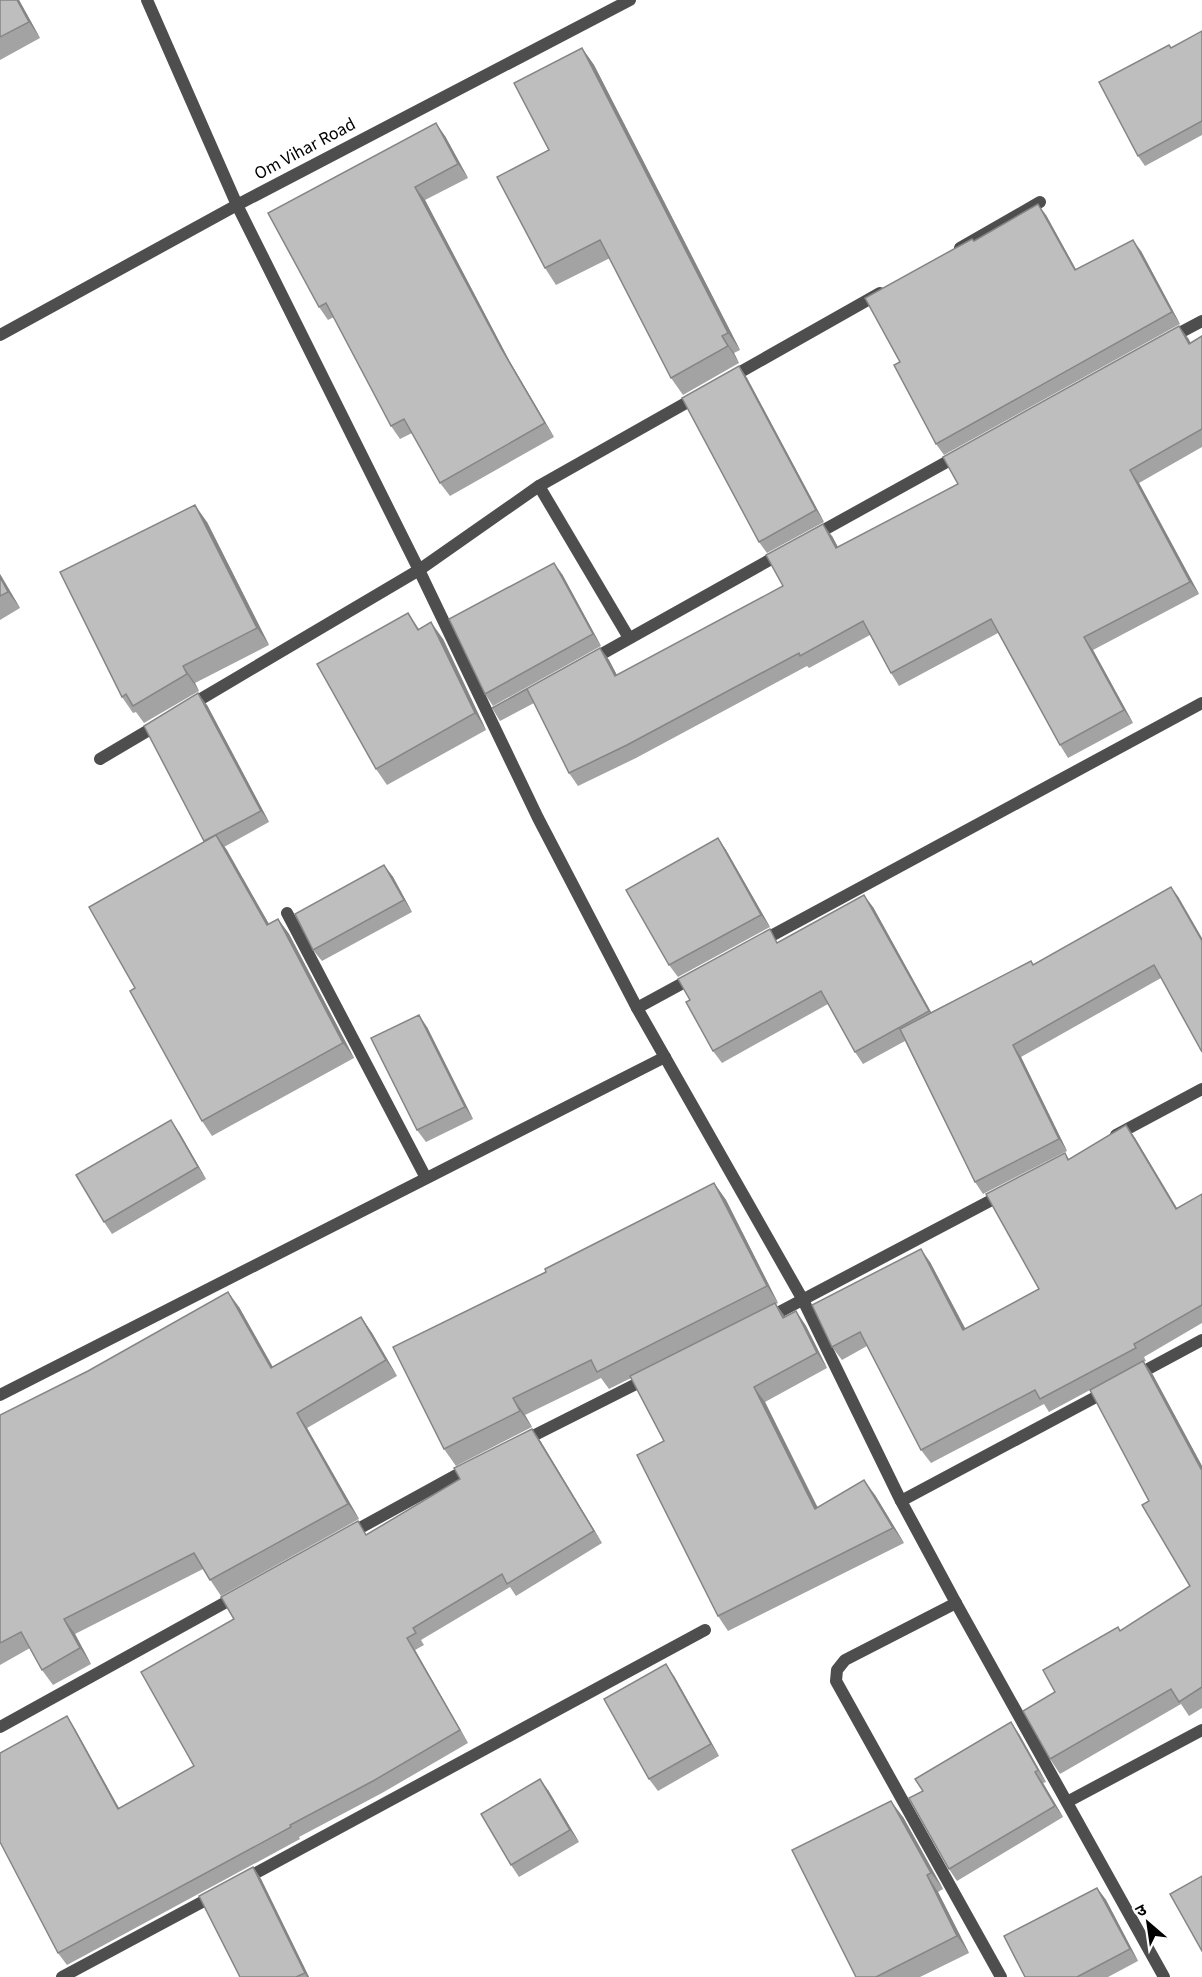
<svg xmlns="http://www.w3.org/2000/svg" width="1202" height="1977" viewBox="0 0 1202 1977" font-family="'Source Sans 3','Noto Sans Devanagari',sans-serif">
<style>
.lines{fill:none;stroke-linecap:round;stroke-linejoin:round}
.minor{stroke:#4e4e4e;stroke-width:12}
.wall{fill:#a3a3a3}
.shaded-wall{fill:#858585}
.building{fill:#bebebe;stroke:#858585;stroke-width:1.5}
.labels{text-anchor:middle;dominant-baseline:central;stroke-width:6;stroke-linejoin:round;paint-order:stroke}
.street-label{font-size:18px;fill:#000;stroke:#fff}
</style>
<rect width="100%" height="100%" fill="#fff"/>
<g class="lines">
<g class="minor">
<polyline points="147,0 237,205 419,570 538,818 637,1008 803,1300 901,1501 956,1603 1164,1977"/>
<polyline points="960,248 1040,202"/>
<polyline points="0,335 237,205 630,0"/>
<polyline points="1170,338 1202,321"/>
<polyline points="728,379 880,293"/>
<polyline points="539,486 629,638"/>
<polyline points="813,536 961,454"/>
<polyline points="591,660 782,553"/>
<polyline points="189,706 419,570 539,486 700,395"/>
<polyline points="100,759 159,724"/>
<polyline points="287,913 426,1178"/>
<polyline points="760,942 1202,703"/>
<polyline points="637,1008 694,977"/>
<polyline points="1116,1135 1202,1089"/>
<polyline points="768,1318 1005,1193"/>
<polyline points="1135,1376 1202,1340"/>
<polyline points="0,1395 665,1057"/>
<polyline points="521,1442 648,1378"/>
<polyline points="901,1501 1107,1391"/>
<polyline points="349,1534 471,1467"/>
<polyline points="956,1603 845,1660 837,1670 836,1681 1001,1977"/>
<polyline points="0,1727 237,1596"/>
<polyline points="1067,1802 1202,1730"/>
<polyline points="243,1880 705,1630"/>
<polyline points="62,1977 217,1894"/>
</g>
</g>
<g class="wall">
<polygon points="0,0 19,0 40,38 0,60"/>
<polygon points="1202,31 1202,135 1145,166 1138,156 1171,48"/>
<polygon points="582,48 594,65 740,350 734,353 739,363 683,395 671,378 610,258 556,285 545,268 549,150"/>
<polygon points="445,136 468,178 425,200 510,362 554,437 450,496 440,483 412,433 400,439 391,426 334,317 328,320 319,307"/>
<polygon points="1046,215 1076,270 1141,251 1180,324 944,455 936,444 974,241"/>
<polygon points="1202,336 1202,447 1139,483 1199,594 1093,650 1133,723 1068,758 1060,745 998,633 899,686 891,673 870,635 809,668 807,666 636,758 578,786 569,773 534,703 500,721 492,708 600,648 609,660 617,675 783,586 832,536 838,547 958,484 1188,338 1190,343"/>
<polygon points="739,366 747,378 824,522 767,553 759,542"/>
<polygon points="207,522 269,645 195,683 199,691 144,723 136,712 133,713 122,697"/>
<polygon points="0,574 20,608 0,620"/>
<polygon points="562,574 601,646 493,706 485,694"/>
<polygon points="408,613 419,629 443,639 486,730 387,785 376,769"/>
<polygon points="207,705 269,822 224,847 269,924 278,919 289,934 354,1058 212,1136 202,1121 204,841"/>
<polygon points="718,838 726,850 770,927 678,977 669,965"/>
<polygon points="384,865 393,877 412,912 322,961 313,950"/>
<polygon points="1171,887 1179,898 1161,978 1021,1057 1067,1151 983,1194 975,1182 905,1041 863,1064 855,1052 828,1004 722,1063 713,1051 779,943 873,907 931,1012 1031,961 1034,965"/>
<polygon points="427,1027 473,1119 426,1142 417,1130"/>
<polygon points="1126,1125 1135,1138 1177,1208 1202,1194 1202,1323 1144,1357 1146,1361 1144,1362 1153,1375 1202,1466 1202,1708 1189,1716 1181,1704 1060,1774 1050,1759 1055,1692 1120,1631 1190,1586 1149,1501 1090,1390 1049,1412 1044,1404 931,1463 921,1450 867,1346 842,1360 832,1347 930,1262 965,1329 1039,1289 1065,1153 1069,1159"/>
<polygon points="179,1132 206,1179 112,1234 104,1222"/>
<polygon points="714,1183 726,1200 778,1303 776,1304 785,1317 796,1311 806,1326 827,1368 765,1402 817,1508 875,1495 904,1543 728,1631 718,1616 664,1441 631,1378 609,1389 601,1378 525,1415 532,1427 456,1466 444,1449 546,1272"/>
<polygon points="239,1307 273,1367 361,1317 372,1333 397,1376 307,1428 359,1519 221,1596 203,1569 75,1634 91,1664 53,1685 42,1670 30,1648 0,1665 0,1415"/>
<polygon points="532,1429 541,1442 602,1543 516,1596 510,1587 421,1640 424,1645 415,1650 468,1743 382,1793 299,1837 300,1839 67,1965 58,1953 67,1716 75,1729 119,1808 194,1766 234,1619 367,1535 460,1479"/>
<polygon points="674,1676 719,1756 658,1791 649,1779"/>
<polygon points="1019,1734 1046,1782 1043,1783 1063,1817 957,1881 949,1869 923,1791"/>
<polygon points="548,1790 579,1842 519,1877 511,1865"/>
<polygon points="903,1817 943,1889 938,1892 969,1953 920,1977 856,1977"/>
<polygon points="253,1867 261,1879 309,1977 240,1977"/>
<polygon points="1097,1888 1106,1900 1138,1961 1108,1977 1025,1977"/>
</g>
<g class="shaded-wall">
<polygon points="17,0 19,0 40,38 29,22"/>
<polygon points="582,48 594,65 740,350 728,333"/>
<polygon points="436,123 445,136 468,178 458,164"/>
<polygon points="415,187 425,200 510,362 554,437 545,423 501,348"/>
<polygon points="1038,204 1046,215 1083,282 1075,270"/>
<polygon points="1133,240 1141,251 1180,324 1172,312"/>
<polygon points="1179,326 1188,338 1198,356 1189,344"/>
<polygon points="722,336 734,353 739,363 728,346"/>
<polygon points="739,366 747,378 824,522 816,510"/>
<polygon points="1130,470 1139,483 1199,594 1190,582"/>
<polygon points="195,505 207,522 269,645 257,628"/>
<polygon points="823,524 832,536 845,561 836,548"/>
<polygon points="554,563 562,574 601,646 593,634"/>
<polygon points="0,574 20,608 8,592 0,577"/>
<polygon points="431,622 443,639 486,730 475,713"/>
<polygon points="1084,637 1093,650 1133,723 1124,710"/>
<polygon points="600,648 609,660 624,689 615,676"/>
<polygon points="183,666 195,683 199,691 187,674"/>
<polygon points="198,693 207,705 269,822 261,811"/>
<polygon points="216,835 227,850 278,940 267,925"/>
<polygon points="718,838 726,850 770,927 761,915"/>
<polygon points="384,865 393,877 412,912 404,900"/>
<polygon points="1171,887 1179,898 1202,938 1202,941"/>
<polygon points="864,895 873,907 937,1023 929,1011"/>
<polygon points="278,919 289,934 354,1058 343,1043"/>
<polygon points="419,1015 427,1027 473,1119 465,1107"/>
<polygon points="1013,1045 1021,1057 1067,1151 1059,1139"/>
<polygon points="171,1120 179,1132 206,1179 198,1167"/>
<polygon points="1126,1125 1135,1138 1185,1222 1176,1209"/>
<polygon points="714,1183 726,1200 778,1303 767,1286"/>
<polygon points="921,1249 930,1262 973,1343 963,1330"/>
<polygon points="228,1292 239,1307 282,1384 271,1368"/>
<polygon points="775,1303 786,1318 783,1318"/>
<polygon points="796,1311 806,1326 827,1368 817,1353"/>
<polygon points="361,1317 372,1333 397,1376 386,1360"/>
<polygon points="1143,1361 1153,1375 1202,1466 1202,1470"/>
<polygon points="754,1387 765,1402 826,1524 815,1509"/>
<polygon points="513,1398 525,1415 532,1427 520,1411"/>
<polygon points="297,1413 307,1428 359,1519 348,1504"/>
<polygon points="532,1429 541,1442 602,1543 594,1531"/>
<polygon points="864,1480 875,1495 904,1543 893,1528"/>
<polygon points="64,1619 75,1634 91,1664 80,1648"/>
<polygon points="407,1638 415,1650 468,1743 460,1730"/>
<polygon points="666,1664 674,1676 719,1756 711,1744"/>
<polygon points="67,1716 75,1729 126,1821 118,1809"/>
<polygon points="1011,1722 1019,1734 1046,1782 1038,1770"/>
<polygon points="1035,1772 1043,1783 1063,1817 1055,1806"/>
<polygon points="540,1779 548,1790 579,1842 570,1830"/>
<polygon points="891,1801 903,1817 943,1889 931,1873"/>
<polygon points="253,1867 261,1879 309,1977 307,1977 305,1973"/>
<polygon points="927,1875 938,1892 969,1953 957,1936"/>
<polygon points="1097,1888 1106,1900 1138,1961 1130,1949"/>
</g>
<g class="building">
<polygon points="0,0 17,0 29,22 0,37"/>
<polygon points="1202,31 1202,121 1138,156 1099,82 1169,45 1171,48"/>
<polygon points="582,48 728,333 722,336 728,346 671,378 600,240 545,268 497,177 549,150 514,83"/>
<polygon points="436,123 458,164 415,187 501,348 545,423 440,483 404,419 391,426 326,303 319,307 268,213"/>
<polygon points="1038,204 1075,270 1133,240 1172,312 936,444 894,365 900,362 865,298 972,239 974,241"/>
<polygon points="1179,326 1189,344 1202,336 1202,429 1130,470 1190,582 1084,637 1124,710 1060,745 991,619 891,673 863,621 800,656 799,653 627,745 569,773 527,689 492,708 600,648 615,676 783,586 766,555 823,524 836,548 958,484 943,457"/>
<polygon points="739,366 816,510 759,542 682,398"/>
<polygon points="195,505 257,628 183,666 187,674 133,706 126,694 122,697 60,572"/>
<polygon points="554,563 593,634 485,694 449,619"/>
<polygon points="0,577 8,592 0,596"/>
<polygon points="408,613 418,630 431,622 475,713 376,769 317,664"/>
<polygon points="198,693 261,811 204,841 144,726"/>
<polygon points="216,835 267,925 278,919 343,1043 202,1121 130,991 135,988 89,907"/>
<polygon points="718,838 761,915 669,965 626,890"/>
<polygon points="384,865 404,900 313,950 295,914"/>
<polygon points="1171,887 1202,941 1202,1052 1154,965 1013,1045 1059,1139 975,1182 900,1029 1031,961 1033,965"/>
<polygon points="864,895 929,1011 855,1052 821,991 713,1051 686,1002 690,1000 678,979 770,929 777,943"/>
<polygon points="419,1015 465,1107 417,1130 371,1038"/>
<polygon points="171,1120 198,1167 104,1222 76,1175"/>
<polygon points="1126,1125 1176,1209 1202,1194 1202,1305 1134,1344 1136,1348 1040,1399 1035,1390 921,1450 860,1332 832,1347 812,1305 921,1249 963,1330 1039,1289 986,1194 1065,1153 1068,1160"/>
<polygon points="714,1183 767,1286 597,1372 591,1360 513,1398 520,1411 444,1449 393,1347 546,1272 545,1269"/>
<polygon points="228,1292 271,1368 361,1317 386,1360 297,1413 348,1504 210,1580 194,1553 64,1619 80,1648 42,1670 21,1632 0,1643 0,1415 88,1371"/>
<polygon points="775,1303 783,1318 796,1311 817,1353 754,1387 815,1509 864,1480 893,1528 718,1616 637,1455 664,1441 630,1376"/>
<polygon points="1143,1361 1201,1469 1202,1469 1202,1687 1179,1702 1171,1689 1050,1759 1023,1711 1055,1692 1043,1670 1118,1627 1120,1631 1190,1586 1142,1505 1149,1501 1090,1390"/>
<polygon points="532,1429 594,1531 507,1584 502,1574 413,1628 416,1633 407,1638 460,1730 373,1781 290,1825 291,1827 58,1953 0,1842 0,1753 67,1716 118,1809 194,1766 141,1672 234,1619 221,1597 358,1521 366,1535 460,1479 454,1468"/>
<polygon points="666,1664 711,1744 649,1779 604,1699"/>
<polygon points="1011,1722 1038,1770 1035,1772 1055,1806 949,1869 909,1798 923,1791 915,1779"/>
<polygon points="540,1779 570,1830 511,1865 481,1814"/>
<polygon points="891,1801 931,1873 927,1875 957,1936 876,1977 856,1977 792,1850"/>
<polygon points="253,1867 305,1973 296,1977 240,1977 199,1896"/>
<polygon points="1202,1876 1202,1951 1170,1894"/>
<polygon points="1097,1888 1130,1949 1077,1977 1025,1977 1004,1936"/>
</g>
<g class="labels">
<g class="street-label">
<text transform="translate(305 149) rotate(-28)">Om Vihar Road</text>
</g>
</g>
<g transform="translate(1148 1923) rotate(331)" stroke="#ffffff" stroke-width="4.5" paint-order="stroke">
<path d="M0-4.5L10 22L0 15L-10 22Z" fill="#000000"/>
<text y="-9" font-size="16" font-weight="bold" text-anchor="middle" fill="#000000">उ</text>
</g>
</svg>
